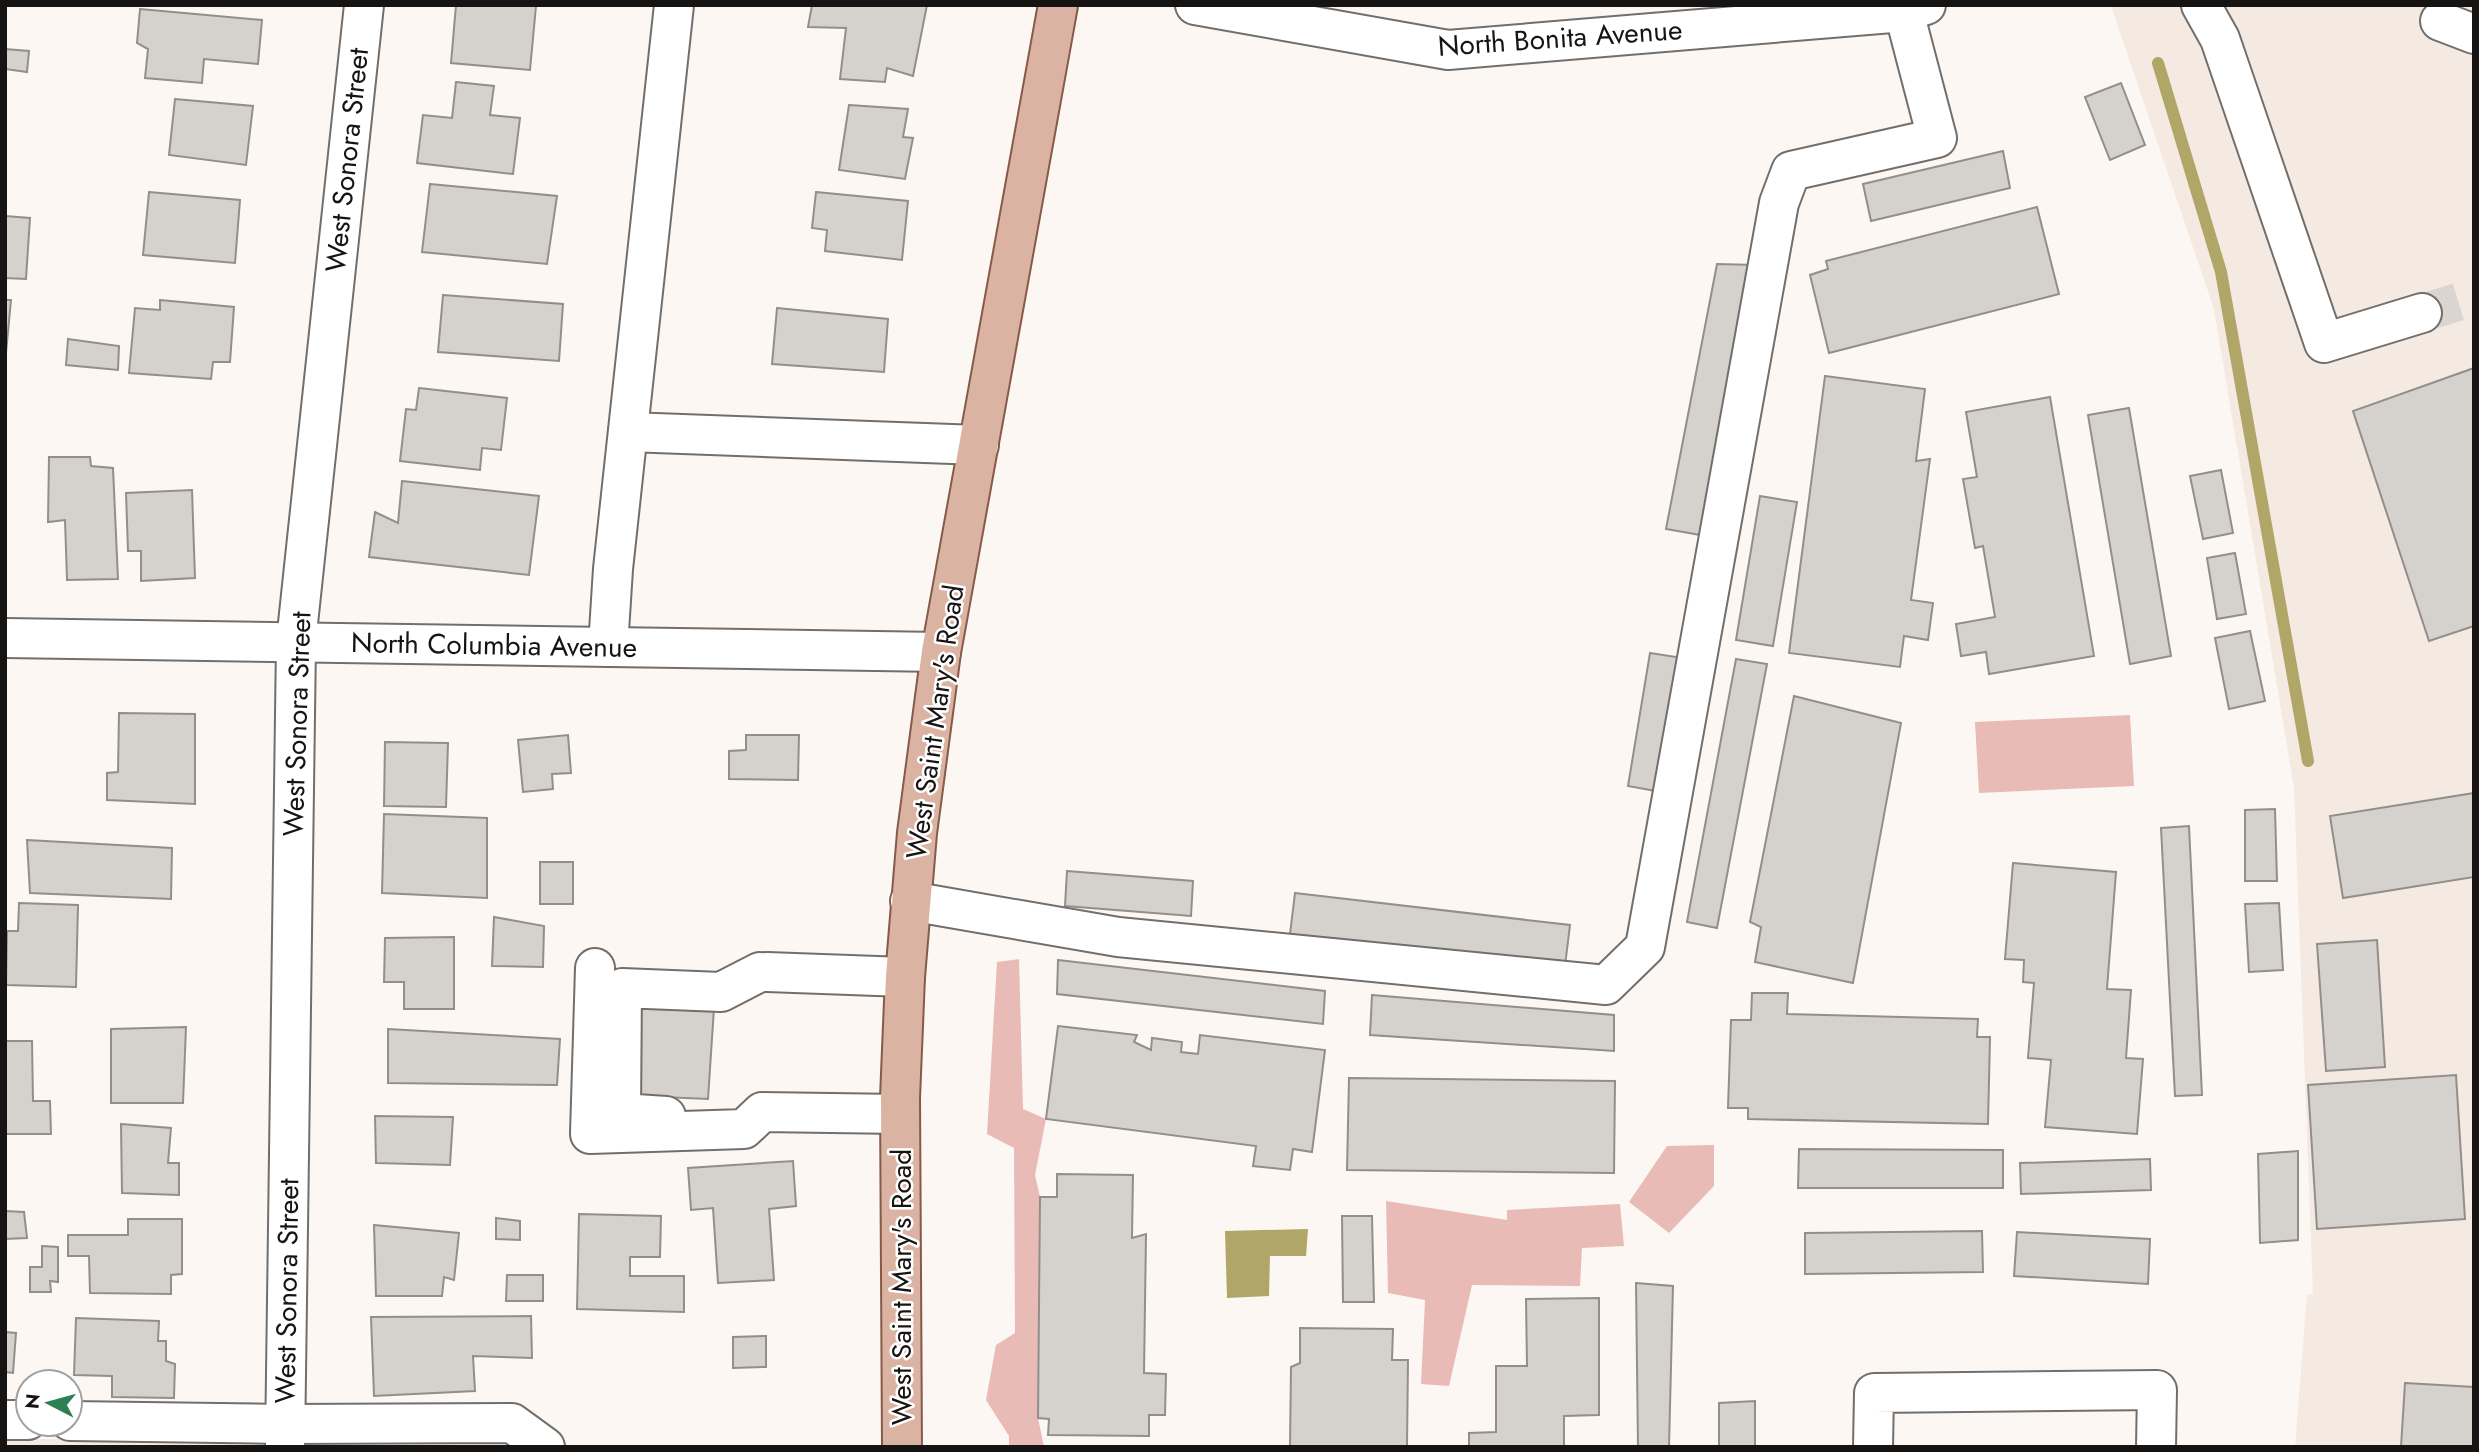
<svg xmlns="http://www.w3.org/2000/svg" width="2479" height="1452" viewBox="0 0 2479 1452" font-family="Jost,sans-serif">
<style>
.built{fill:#f4eae1}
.green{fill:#e8bbb7}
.water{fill:#b0a668}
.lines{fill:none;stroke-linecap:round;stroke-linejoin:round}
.stream{stroke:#b0a668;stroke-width:12}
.building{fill:#d5d2cd;stroke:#928f8b;stroke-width:2}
.minor-tunnel{stroke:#dad5d1;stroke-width:38;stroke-dasharray:38 19;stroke-linecap:butt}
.minor-casing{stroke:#726e6b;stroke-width:42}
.major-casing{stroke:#865a48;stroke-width:42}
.minor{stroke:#fff;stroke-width:38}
.major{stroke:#dbb3a2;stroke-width:38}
.labels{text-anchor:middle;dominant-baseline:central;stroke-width:5;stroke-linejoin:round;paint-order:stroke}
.street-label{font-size:28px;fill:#161413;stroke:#fff}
</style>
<rect width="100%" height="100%" fill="#fcf7f3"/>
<g class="built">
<polygon points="2474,5 2474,1447 2295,1447 2307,1295 2313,1294 2294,788 2214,309 2111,6"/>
<polygon points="233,1434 233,1447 5,1447 5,1440"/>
</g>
<g class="green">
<polygon points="2130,715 2134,786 1979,793 1975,722"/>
<polygon points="1019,959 1023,1109 1046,1119 1035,1175 1040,1197 1038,1418 1044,1447 1009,1447 1009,1436 986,1400 996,1345 1015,1333 1014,1148 987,1134 997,962"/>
<polygon points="1714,1145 1714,1186 1669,1233 1629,1202 1667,1146"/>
<polygon points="1386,1201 1507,1220 1507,1210 1620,1204 1624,1246 1582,1248 1580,1286 1472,1285 1449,1386 1421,1384 1425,1300 1388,1293"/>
</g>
<polygon class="water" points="1308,1229 1306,1256 1270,1256 1269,1296 1227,1298 1225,1231"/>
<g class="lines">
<polyline class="stream" points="2158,63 2221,272 2308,761"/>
</g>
<g class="building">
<polygon points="456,5 536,6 530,70 451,63"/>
<polygon points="812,5 927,5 913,76 887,68 885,82 840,79 846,28 808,27"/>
<polygon points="140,9 262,20 258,64 204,59 202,83 145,78 148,49 137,43"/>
<polygon points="5,49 29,51 27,72 5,69"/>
<polygon points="456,82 494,86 490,115 520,118 513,174 417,163 423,115 452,118"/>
<polygon points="2121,83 2145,145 2110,160 2085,97"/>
<polygon points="175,99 253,106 246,165 169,155"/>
<polygon points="849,105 908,109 903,137 913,138 905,179 839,170"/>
<polygon points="2003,151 2010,188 1871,221 1863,184"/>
<polygon points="430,184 557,196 547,264 422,252"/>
<polygon points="149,192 240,200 235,263 143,255"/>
<polygon points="816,192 908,201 902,260 825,251 827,230 812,228"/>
<polygon points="2037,207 2059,294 1829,353 1810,275 1828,269 1826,261"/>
<polygon points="5,216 30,218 26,279 5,278"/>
<polygon points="1717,264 1755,265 1706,536 1666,529"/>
<polygon points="443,295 563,304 559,361 438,352"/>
<polygon points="5,300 11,300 6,353 5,352"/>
<polygon points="160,300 234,307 230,362 213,362 211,379 129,373 135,308 160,310"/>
<polygon points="777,308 888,319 884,372 772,364"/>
<polygon points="68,339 119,346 118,370 66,365"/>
<polygon points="2474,368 2474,626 2429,641 2353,411"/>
<polygon points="1825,376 1925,389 1916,461 1930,459 1911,600 1933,603 1928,640 1904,636 1900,667 1789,653"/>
<polygon points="419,388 507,398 501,450 482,448 480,470 400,461 406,409 416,410"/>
<polygon points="2050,397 2094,656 1989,674 1986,652 1961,656 1956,624 1995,617 1983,546 1975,548 1963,479 1977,477 1966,412"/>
<polygon points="2129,408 2171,656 2130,664 2088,415"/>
<polygon points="49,457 90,457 91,466 113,468 118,579 67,580 65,520 48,522"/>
<polygon points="2221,470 2233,533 2203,539 2190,476"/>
<polygon points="402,481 539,496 529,575 369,557 375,512 398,523"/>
<polygon points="192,490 195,578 141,581 141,551 128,551 126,493"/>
<polygon points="1760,496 1797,502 1773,646 1736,640"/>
<polygon points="2235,553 2246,614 2217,619 2207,558"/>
<polygon points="2250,631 2265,701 2229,709 2215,638"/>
<polygon points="1650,653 1683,658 1661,792 1628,786"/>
<polygon points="1736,659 1767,664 1717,928 1687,922"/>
<polygon points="1794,696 1901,723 1853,983 1755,962 1761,927 1750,922"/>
<polygon points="119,713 195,714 195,804 107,800 107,773 118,772"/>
<polygon points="568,735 571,773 552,774 553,789 523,792 518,740"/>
<polygon points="746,735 799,735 798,780 729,779 729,751 746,750"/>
<polygon points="385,742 448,743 446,807 384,806"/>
<polygon points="2474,793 2474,877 2343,898 2330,816"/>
<polygon points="2275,809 2277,881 2245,881 2245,810"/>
<polygon points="384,814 487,818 487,898 382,893"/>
<polygon points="2189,826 2202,1095 2175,1096 2161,828"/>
<polygon points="27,840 172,848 171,899 30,893"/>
<rect x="540" y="862" width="33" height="42"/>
<polygon points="2013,863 2116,872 2107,989 2131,990 2126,1058 2143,1059 2137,1134 2045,1127 2051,1060 2028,1058 2034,983 2023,982 2024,960 2005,959"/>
<polygon points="1067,871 1193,881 1191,916 1065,906"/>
<polygon points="1295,893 1570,925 1565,966 1290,934"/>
<polygon points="19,903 78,905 76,987 6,985 7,931 18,931"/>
<polygon points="2279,903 2283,970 2249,972 2245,904"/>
<polygon points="494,917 544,926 543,967 492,966"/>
<polygon points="454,937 454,1009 404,1009 404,982 384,982 385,938"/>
<polygon points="2377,940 2385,1067 2326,1071 2317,944"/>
<polygon points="1058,960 1325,991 1323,1024 1057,994"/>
<polygon points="1752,993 1788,993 1787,1014 1978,1019 1977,1037 1990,1037 1988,1124 1748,1119 1748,1108 1728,1108 1731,1020 1751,1020"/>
<polygon points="1372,995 1614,1015 1614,1051 1370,1035"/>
<polygon points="639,1004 714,1008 708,1099 639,1096"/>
<polygon points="1058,1026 1137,1035 1134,1042 1151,1050 1152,1038 1182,1042 1181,1052 1198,1054 1200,1035 1325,1050 1312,1152 1293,1149 1290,1170 1253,1166 1256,1146 1046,1119"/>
<polygon points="186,1027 183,1103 111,1103 111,1029"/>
<polygon points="388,1029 560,1039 557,1085 388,1083"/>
<polygon points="6,1041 32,1041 33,1101 50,1101 51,1134 5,1134"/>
<polygon points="2456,1075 2465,1219 2317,1229 2308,1085"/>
<polygon points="1349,1078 1615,1081 1614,1173 1347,1170"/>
<polygon points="375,1116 453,1117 450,1165 376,1163"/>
<polygon points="121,1124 171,1128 168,1163 179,1163 179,1195 122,1193"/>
<polygon points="1799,1149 2003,1150 2003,1188 1798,1188"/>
<polygon points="2298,1151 2298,1240 2260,1243 2258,1154"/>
<polygon points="2150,1159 2151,1190 2021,1194 2020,1163"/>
<polygon points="793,1161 796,1206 769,1209 774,1280 718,1283 713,1208 691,1210 688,1168"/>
<polygon points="1057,1174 1133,1175 1132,1238 1146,1234 1144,1373 1166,1374 1165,1415 1149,1415 1149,1436 1048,1435 1049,1419 1038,1418 1040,1197 1057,1197"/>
<polygon points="5,1211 24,1212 27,1238 5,1239"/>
<polygon points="579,1214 661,1216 660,1257 630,1257 630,1276 684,1276 684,1312 577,1309"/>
<polygon points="1342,1216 1372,1216 1374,1302 1343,1302"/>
<polygon points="496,1218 520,1221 520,1240 496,1239"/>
<polygon points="128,1219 182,1219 182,1274 171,1275 171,1294 90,1293 89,1256 68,1256 68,1235 128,1235"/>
<polygon points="374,1225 459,1233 454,1280 444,1277 442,1296 376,1296"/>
<polygon points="1982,1231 1983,1272 1805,1274 1805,1233"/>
<polygon points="2017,1232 2150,1239 2148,1284 2014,1276"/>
<polygon points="42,1246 58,1247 58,1282 50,1281 51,1292 30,1292 30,1267 42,1267"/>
<polygon points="507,1275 543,1275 543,1301 506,1301"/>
<polygon points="1636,1283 1673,1286 1669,1447 1638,1447"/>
<polygon points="1599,1298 1599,1415 1564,1416 1564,1447 1469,1447 1469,1433 1496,1432 1496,1366 1527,1366 1526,1299"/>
<polygon points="531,1316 532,1358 473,1356 475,1391 374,1396 371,1317"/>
<polygon points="76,1318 159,1321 158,1341 166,1341 166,1361 175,1364 174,1398 112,1397 112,1376 74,1375"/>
<polygon points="1300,1328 1393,1329 1392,1360 1408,1360 1407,1447 1290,1447 1291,1367 1300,1363"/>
<polygon points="5,1332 16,1333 13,1373 5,1372"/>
<polygon points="766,1336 766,1367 733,1368 733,1337"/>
<polygon points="2405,1383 2474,1387 2474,1447 2401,1447"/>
<polygon points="1755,1401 1755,1447 1719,1447 1719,1403"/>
</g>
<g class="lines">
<polyline class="minor-tunnel" points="2422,313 2474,297"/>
<defs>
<g id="minor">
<polyline points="1195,5 1448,50 1904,12 1926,5"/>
<polyline points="2201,5 2220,39 2324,343 2422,313"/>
<polyline points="2440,21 2474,34"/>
<polyline points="628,432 979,445"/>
<polyline points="5,638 941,652"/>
<polyline points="608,647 613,569 674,5"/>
<polyline points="910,901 1118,937 1606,985 1645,947 1779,203 1791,171 1937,138 1904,12"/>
<polyline points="595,968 590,1134 744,1129 762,1112 900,1114"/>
<polyline points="767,972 905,977"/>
<polyline points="666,1116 621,1113 622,988 721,992 760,972"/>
<polyline points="5,1420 28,1420"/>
<polyline points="70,1421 285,1424 512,1423 545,1447"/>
<polyline points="285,1447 296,642 364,5"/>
<polyline points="1873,1447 1874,1393 2157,1390 2156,1447"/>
</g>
<polyline id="major" points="902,1447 900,1098 905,977 917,833 941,652 1058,5"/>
</defs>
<use href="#minor" class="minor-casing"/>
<use href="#major" class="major-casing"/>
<use href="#minor" class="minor"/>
<use href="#major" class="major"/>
</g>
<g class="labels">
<g class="street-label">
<text transform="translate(1560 38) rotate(-4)">North Bonita Avenue</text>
<text transform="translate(347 160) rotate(-84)">West Sonora Street</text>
<text transform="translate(494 645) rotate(1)">North Columbia Avenue</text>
<text transform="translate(935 722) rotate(-82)">West Saint Mary's Road</text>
<text transform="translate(297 724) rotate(-88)">West Sonora Street</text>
<text transform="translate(901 1287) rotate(-90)">West Saint Mary's Road</text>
<text transform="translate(287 1291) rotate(-89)">West Sonora Street</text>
</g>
</g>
<rect width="2479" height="1452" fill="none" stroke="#161413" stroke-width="14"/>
<g transform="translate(49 1403) rotate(276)"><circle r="33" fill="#ffffff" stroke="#a2a1a1" stroke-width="2"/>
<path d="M0-5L12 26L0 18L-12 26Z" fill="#2d8053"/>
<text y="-10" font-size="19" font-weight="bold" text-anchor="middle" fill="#161413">N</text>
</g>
</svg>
